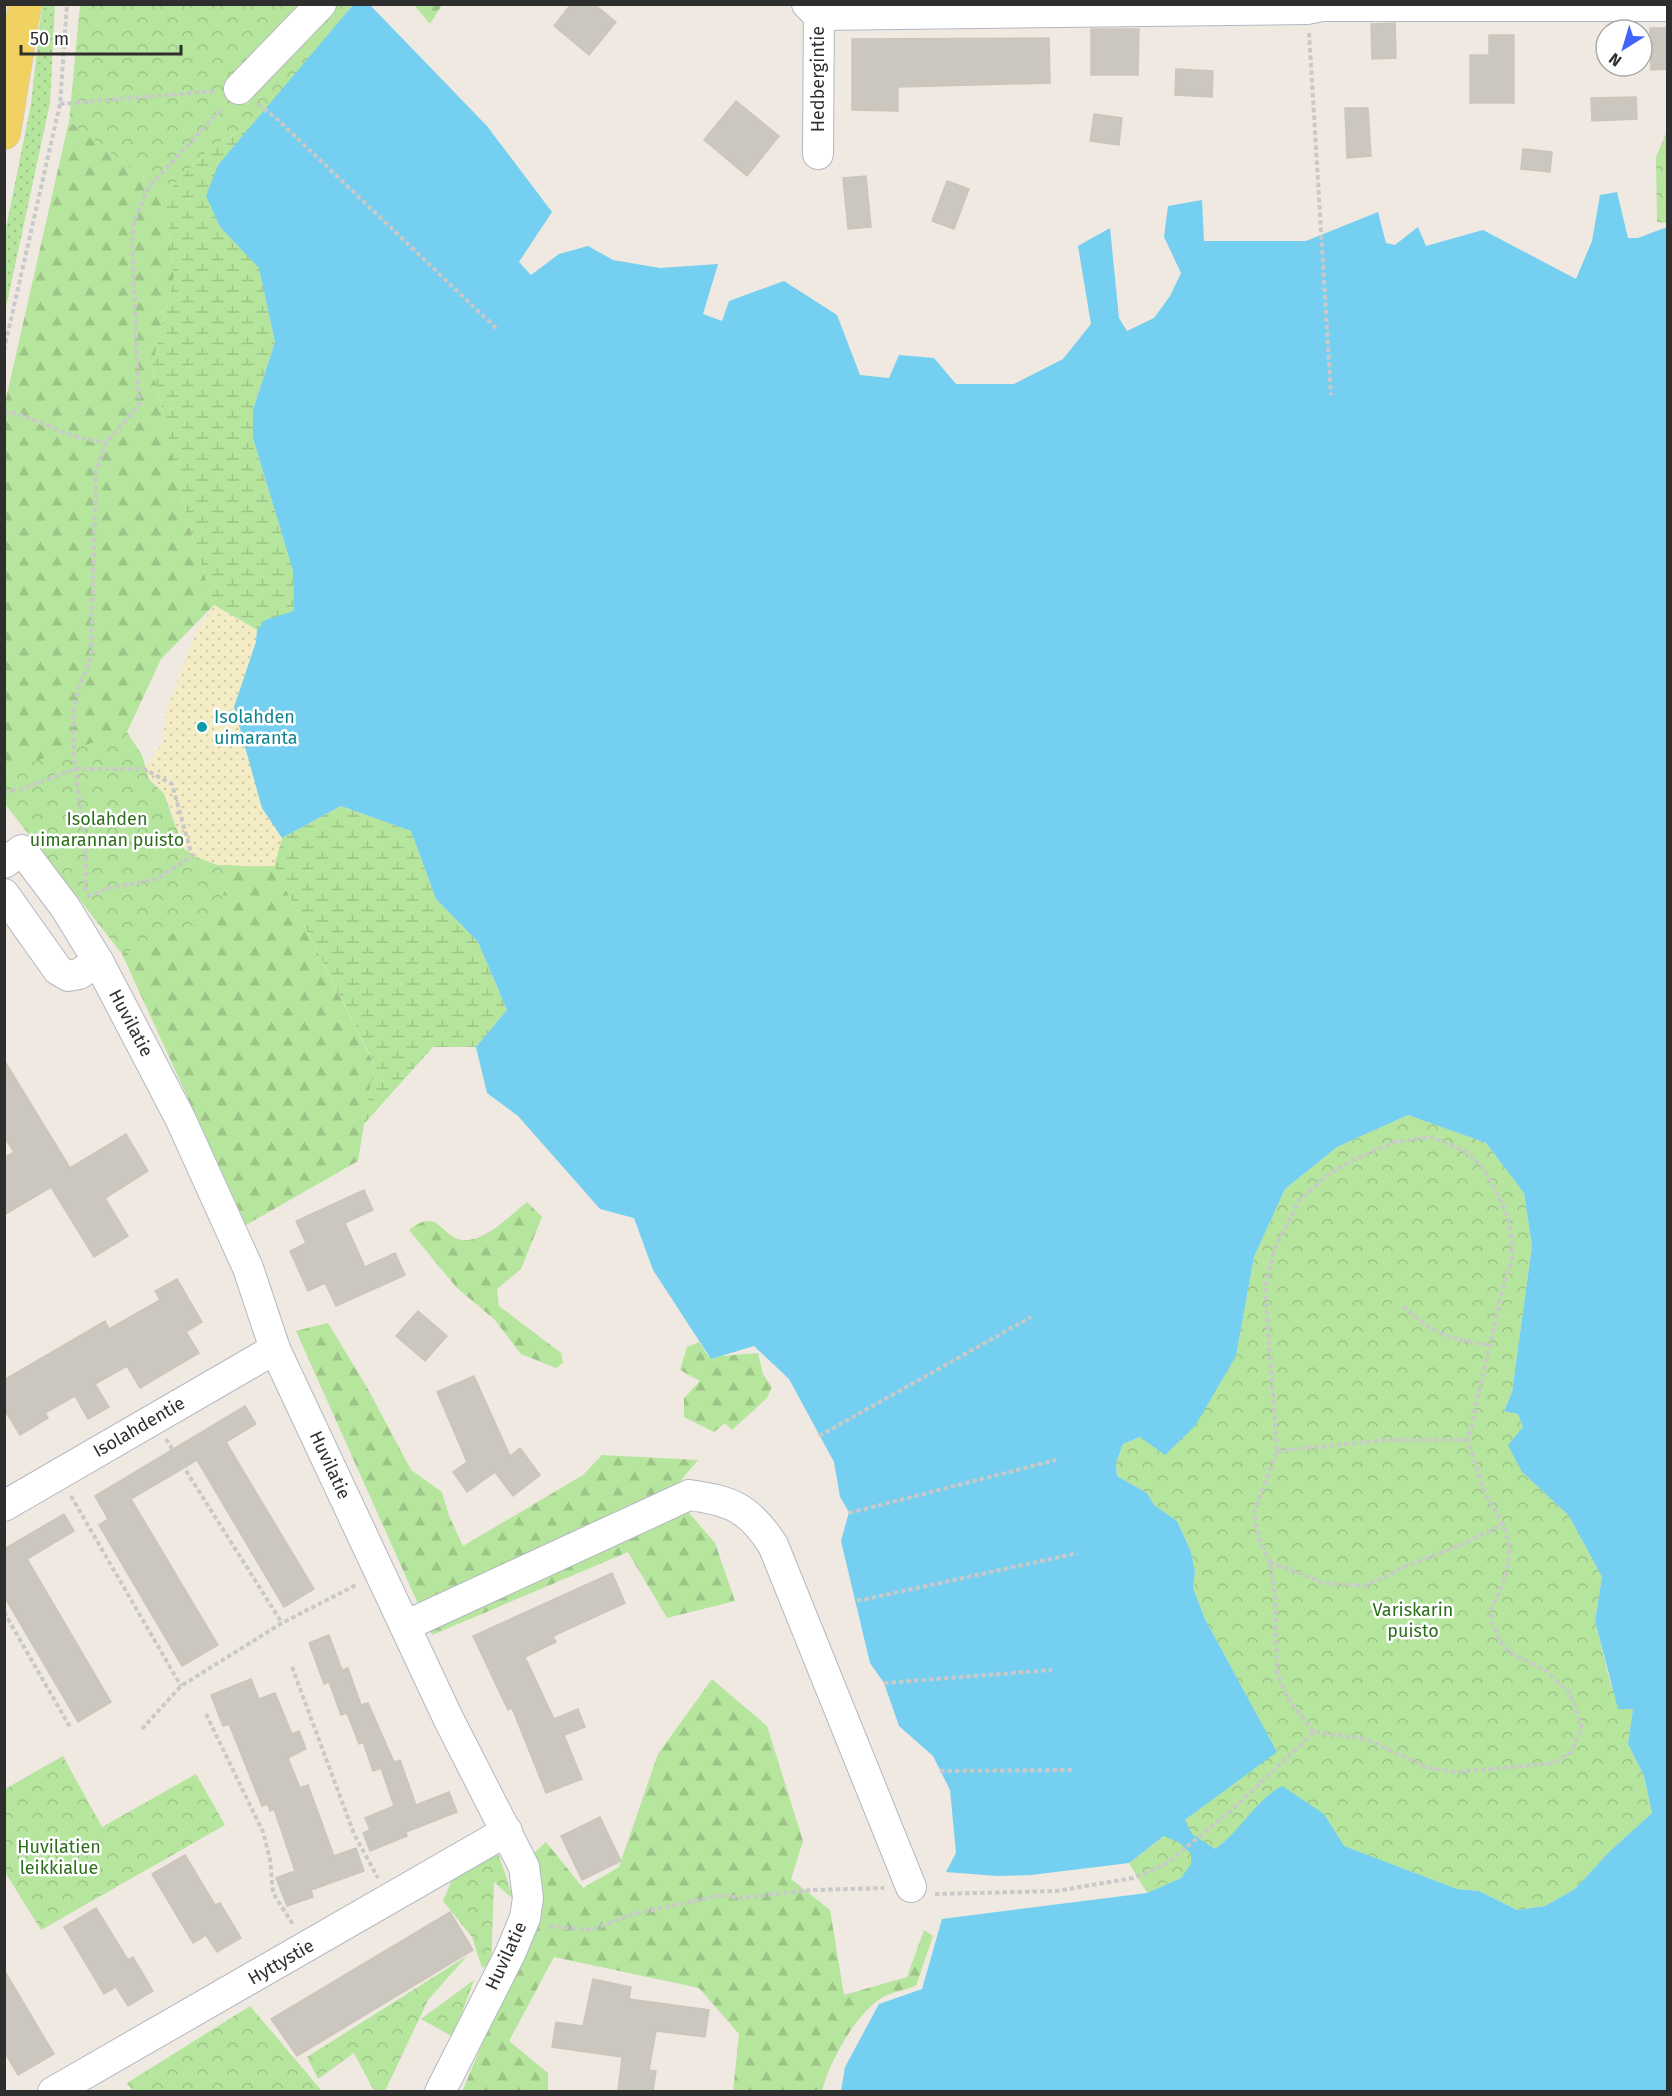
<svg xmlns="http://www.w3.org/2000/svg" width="1672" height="2096" viewBox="0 0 1672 2096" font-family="'Fira Sans',sans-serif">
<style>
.grass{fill:url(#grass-dots)}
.forest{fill:url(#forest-firs)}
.wetland{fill:url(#wetland-marsh)}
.sand{fill:url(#sand-dots)}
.park{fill:url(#park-crowns)}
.water{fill:#75cff0;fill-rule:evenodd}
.building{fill:#cbc7bf;stroke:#cbc5ba;stroke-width:1.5}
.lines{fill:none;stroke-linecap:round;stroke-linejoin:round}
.minor-casing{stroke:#b4b7c1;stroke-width:32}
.major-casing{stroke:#c9c9c9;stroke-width:34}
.path{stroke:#c9c9c9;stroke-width:4;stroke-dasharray:4.5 3;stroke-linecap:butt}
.minor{stroke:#fff;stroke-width:30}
.major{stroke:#f2d163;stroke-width:33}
.culture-dot{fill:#0f9aa8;stroke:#fff;stroke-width:2}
.labels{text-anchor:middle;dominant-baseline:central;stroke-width:5;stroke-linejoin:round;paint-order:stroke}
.street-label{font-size:18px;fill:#2e2e2e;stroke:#fff}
.culture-label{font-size:18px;fill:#0d838f;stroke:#fff;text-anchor:start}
.park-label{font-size:18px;fill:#2c6e1b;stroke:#fff}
</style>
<defs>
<pattern id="grass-dots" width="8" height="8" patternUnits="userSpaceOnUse" patternTransform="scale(1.5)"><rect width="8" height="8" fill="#b6e59e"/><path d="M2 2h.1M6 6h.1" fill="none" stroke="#9dc588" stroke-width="1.8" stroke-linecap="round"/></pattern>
<pattern id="forest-firs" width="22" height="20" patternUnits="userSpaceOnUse" patternTransform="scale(1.5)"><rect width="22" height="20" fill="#b6e59e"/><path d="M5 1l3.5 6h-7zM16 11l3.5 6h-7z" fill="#9dc588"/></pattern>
<pattern id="wetland-marsh" width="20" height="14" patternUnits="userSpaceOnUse" patternTransform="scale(1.5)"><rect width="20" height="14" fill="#b6e59e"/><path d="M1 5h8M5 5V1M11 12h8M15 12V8" fill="none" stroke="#9dc588"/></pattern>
<pattern id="sand-dots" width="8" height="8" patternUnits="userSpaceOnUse" patternTransform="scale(1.5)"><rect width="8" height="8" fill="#f3ecc5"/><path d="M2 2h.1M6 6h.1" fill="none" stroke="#d1cbaa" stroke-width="1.8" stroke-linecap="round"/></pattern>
<pattern id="park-crowns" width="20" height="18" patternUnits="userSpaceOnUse" patternTransform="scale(1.5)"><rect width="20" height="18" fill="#b6e59e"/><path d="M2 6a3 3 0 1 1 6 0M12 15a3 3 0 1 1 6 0" fill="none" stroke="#9dc588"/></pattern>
</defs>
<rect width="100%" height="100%" fill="#efe9e1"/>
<polygon class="grass" points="42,5 55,5 50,103 5,312 5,233 31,104"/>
<g class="forest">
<polygon points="414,5 442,5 430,24"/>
<polygon points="69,121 165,194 174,277 152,367 189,525 214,605 161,659 127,732 5,771 5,403"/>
<polygon points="232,865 274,866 374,1064 358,1161 246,1225 122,954 217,915"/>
<path d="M 527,1202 L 542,1217 L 521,1269 L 497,1289 L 499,1306 L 561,1353 L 563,1363 L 556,1368 L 521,1354 L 494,1319 L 457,1288 L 409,1230 C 443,1204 439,1243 469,1240 C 491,1237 510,1215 527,1202 Z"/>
<polygon points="328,1323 369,1391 411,1470 442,1492 449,1516 463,1546 583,1475 602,1455 698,1460 671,1492 715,1543 735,1601 667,1618 628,1552 432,1635 296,1331"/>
<polygon points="699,1342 709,1357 758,1353 763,1374 772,1387 767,1398 732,1430 725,1423 714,1432 684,1417 684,1398 700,1381 680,1370 687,1347"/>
<path d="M 712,1679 L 767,1726 L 803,1841 L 791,1879 L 830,1910 L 844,1995 L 907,1977 L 924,1930 L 933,1936 L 916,1986 C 904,1990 887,1993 877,2001 C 853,2019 829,2063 822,2091 L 733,2091 L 739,2034 L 699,1988 L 554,1957 L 509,2041 L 548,2073 L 548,2091 L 462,2092 L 534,1920 L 527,1859 L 546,1842 L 583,1888 L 619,1867 L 658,1754 Z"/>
</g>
<g class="wetland">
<polygon points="253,126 218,165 220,227 259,267 275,342 253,410 253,438 293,571 294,612 265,620 257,630 214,605 189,525 152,367 174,277 165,194 213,145"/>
<polygon points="341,806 411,831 436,899 478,942 507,1010 476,1047 433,1047 364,1124 374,1063 274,866 282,838"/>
</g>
<path class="sand" d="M 214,605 L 257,630 L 262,808 L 282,838 L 274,866 C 251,866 195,870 183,846 C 175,830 174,809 164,794 C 158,784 149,779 144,769 L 163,742 L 166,712 L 196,632 Z"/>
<g class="park">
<polygon points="80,5 353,5 253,126 213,145 165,194 69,121"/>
<polygon points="1667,131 1668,223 1667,223 1657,222 1656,157"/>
<polygon points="127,732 142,755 149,779 164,794 184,849 197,857 217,865 232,865 217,915 122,954 5,804 4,771"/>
<polygon points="1408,1115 1486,1143 1524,1193 1532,1246 1512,1392 1504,1410 1518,1414 1523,1428 1522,1472 1569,1516 1602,1577 1595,1621 1611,1686 1633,1709 1628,1744 1644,1776 1652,1813 1609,1852 1575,1889 1545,1906 1517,1910 1479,1891 1457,1889 1343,1846 1324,1814 1233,1836 1181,1878 1147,1893 1129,1863 1276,1751 1205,1619 1193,1588 1195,1572 1191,1552 1177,1521 1154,1505 1147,1493 1117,1476 1116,1463 1123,1444 1140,1437 1236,1356 1254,1257 1285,1189 1337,1147"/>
<polygon points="63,1756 102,1827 196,1774 225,1825 41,1930 5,1872 5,1789"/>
<polygon points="496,1847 514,1900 494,1882 491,1964 482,1968 472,1937 443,1901 451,1882"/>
<polygon points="467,1956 428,2000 385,2091 374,2091 354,2053 318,2079 307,2057"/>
<polygon points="474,1980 453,2037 421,2019"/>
<polygon points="250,2006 322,2091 133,2092 127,2083"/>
</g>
<path class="water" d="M 370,5 L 487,126 L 552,212 L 519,262 L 531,275 L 559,254 L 588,246 L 613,260 L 660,268 L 718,264 L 703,314 L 722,321 L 729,301 L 784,281 L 837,315 L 860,375 L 889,378 L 899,355 L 934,358 L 956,384 L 1014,384 L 1063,359 L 1091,324 L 1078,246 L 1110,228 L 1119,318 L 1127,331 L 1154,318 L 1170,296 L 1181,273 L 1164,237 L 1168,206 L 1202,200 L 1204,241 L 1306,241 L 1378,212 L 1386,243 L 1395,245 L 1418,227 L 1426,246 L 1483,230 L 1576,279 L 1592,241 L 1600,195 L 1617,192 L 1628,238 L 1638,238 L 1667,227 L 1667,2091 L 841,2091 L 845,2067 L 879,2004 L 922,1989 L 942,1919 L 1147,1893 L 1181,1878 L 1191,1864 L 1191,1854 L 1180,1843 L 1164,1836 L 1129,1863 L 1031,1875 L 997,1876 L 946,1872 L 956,1853 L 950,1790 L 933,1756 L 899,1726 L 884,1683 L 870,1663 L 841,1541 L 849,1512 L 840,1497 L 834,1462 L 789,1379 L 754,1346 L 711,1359 L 653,1270 L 634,1218 L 600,1209 L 518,1116 L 487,1093 L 476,1047 L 507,1010 L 478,942 L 436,899 L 411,831 L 341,806 L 282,838 L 262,808 L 234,707 L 256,642 L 257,630 L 265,620 L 294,611 L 293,571 L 253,438 L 253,410 L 275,342 L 259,268 L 220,227 L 206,196 L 218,165 L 353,5 ZM 1408,1115 L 1486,1143 L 1524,1193 L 1532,1246 L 1512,1392 L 1504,1411 L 1518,1414 L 1523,1427 L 1508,1445 L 1522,1472 L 1569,1516 L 1602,1577 L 1595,1621 L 1618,1709 L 1633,1709 L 1628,1744 L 1644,1776 L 1652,1813 L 1609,1852 L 1575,1889 L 1545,1906 L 1517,1910 L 1479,1891 L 1457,1889 L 1344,1846 L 1324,1814 L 1282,1786 C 1254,1801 1242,1830 1215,1849 L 1192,1834 L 1185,1820 L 1277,1752 L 1205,1619 L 1193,1588 L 1195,1572 L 1191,1552 L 1177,1521 L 1154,1505 L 1147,1493 L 1117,1476 L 1116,1463 L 1123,1444 L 1140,1437 L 1165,1455 L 1195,1426 L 1236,1356 L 1254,1257 L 1285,1189 L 1337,1147 Z"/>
<g class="building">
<polygon points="571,4 594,4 616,22 589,55 554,26"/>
<polygon points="1395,23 1396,58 1372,59 1371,24"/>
<polygon points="1650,28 1668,28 1668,69 1651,70"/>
<polygon points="1091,29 1139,29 1138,75 1091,75"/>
<polygon points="1489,35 1514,35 1514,103 1470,103 1470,55 1489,55"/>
<polygon points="1049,38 1050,83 898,87 898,111 852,110 852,39"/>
<polygon points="1176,69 1213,71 1212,97 1175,95"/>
<polygon points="1636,97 1637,119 1592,121 1591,98"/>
<polygon points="736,101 779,136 747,176 704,140"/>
<polygon points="1345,108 1368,108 1371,156 1347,158"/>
<polygon points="1094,114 1122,118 1119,145 1090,141"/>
<polygon points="1523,149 1552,152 1550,172 1521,169"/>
<polygon points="866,176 871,227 848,229 843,178"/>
<polygon points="947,181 969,189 954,229 932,221"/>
<polygon points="4,1060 70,1168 126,1134 148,1171 105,1198 128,1236 94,1257 51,1187 4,1215 4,1158 14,1152 4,1137"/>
<polygon points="364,1190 373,1210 345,1223 365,1267 395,1253 405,1275 336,1306 325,1283 308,1291 290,1251 306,1243 296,1221"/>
<polygon points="177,1279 202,1322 186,1332 199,1353 140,1388 127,1366 95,1384 109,1407 88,1419 75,1396 45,1413 48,1418 20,1435 4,1409 4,1380 105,1321 109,1329 160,1300 155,1291"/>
<polygon points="418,1311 447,1336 425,1361 396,1336"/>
<polygon points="474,1376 510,1456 520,1448 540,1475 513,1496 495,1472 467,1492 453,1472 467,1462 437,1392"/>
<polygon points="245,1406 256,1424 226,1442 314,1589 284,1607 197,1460 131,1499 218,1645 182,1666 99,1525 108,1519 95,1496"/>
<polygon points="64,1514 74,1531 27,1559 111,1702 78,1722 4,1596 4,1549"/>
<polygon points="612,1573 625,1603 553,1636 556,1642 525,1657 554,1719 578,1709 585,1727 564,1735 582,1779 546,1793 512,1708 508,1710 473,1636"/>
<polygon points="329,1635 342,1670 348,1668 361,1705 368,1703 394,1762 400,1760 416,1805 449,1792 457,1812 406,1832 407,1836 370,1851 363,1833 370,1830 365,1818 394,1806 381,1768 373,1771 363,1742 359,1744 347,1713 341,1715 329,1682 324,1684 309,1643"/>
<polygon points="251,1679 259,1699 275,1693 292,1734 299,1731 306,1749 288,1758 300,1788 308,1785 334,1856 356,1848 364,1871 311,1890 313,1897 287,1906 276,1878 295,1871 274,1809 270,1811 268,1804 262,1806 229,1724 223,1726 211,1695"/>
<polygon points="600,1817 621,1861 582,1880 561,1836"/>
<polygon points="185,1855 215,1905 220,1903 241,1938 217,1952 206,1935 193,1943 152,1874"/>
<polygon points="96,1908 128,1960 133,1957 153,1991 128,2006 116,1987 104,1994 64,1927"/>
<polygon points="450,1912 473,1950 297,2056 271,2019"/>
<polygon points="4,1970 54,2054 18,2075 4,2051"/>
<polygon points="593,1979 631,1987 629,1999 709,2010 705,2037 656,2031 649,2070 656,2071 653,2091 618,2091 622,2057 552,2047 556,2022 583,2026"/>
</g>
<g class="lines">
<defs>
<g id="minor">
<polyline points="807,4 818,15 1307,9 1322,6 1668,6"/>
<polyline points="239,89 321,4"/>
<polyline points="818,154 819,4"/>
<polyline points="4,863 22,850 65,907 98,961 180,1118 248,1268 275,1349 448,1718 524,1867 528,1898 525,1918 510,1954 440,2092"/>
<polyline points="4,894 58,970 68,976 79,974 98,961"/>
<polyline points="4,1506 275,1349"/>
<path d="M 405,1626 L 689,1495 C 732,1501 749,1508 773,1545 L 911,1887"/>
<polyline points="53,2092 507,1831"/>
</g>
<polyline id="major" points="4,133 25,4"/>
</defs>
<use href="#minor" class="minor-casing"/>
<use href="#major" class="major-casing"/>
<g class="path">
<polyline points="1309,33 1331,395"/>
<polyline points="60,104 214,91"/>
<polyline points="258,104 276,118 498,330"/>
<polyline points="4,350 60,104 67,4"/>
<polyline points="4,413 17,413 73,436 106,443"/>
<polyline points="4,791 19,790 75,769 144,769 172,784 192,856 157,879 110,888 86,897"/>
<path d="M 85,891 C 91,828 66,765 75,702 C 76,688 88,672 91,654 L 96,470 L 106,443 L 139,405 L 132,243 L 134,222 L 148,188 L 222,108"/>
<path d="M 1403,1306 C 1435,1335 1448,1339 1490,1345"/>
<polyline points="819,1436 1031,1317"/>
<polyline points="166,1439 282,1623"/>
<polyline points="1277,1451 1387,1440 1468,1440"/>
<polyline points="71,1496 181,1686"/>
<polyline points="849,1513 1056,1460"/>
<polyline points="1270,1562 1324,1583 1366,1586 1408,1565 1459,1546 1503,1524"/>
<polyline points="857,1601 1078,1553"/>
<polyline points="4,1612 70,1727"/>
<polyline points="292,1667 354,1834 378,1878"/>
<polyline points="884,1683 1052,1670"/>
<polyline points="206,1714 263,1832 270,1859 273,1893 294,1926"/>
<polyline points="142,1729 181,1686 282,1623 358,1584"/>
<polyline points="940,1771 1072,1770"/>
<polyline points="935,1894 1056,1891 1133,1878 1166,1864 1234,1808 1314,1732 1366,1739 1428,1768 1458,1772 1554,1763 1571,1752 1582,1728 1570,1693 1545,1670 1511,1653 1500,1641 1492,1623 1491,1610 1506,1575 1510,1547 1503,1524 1483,1489 1468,1440 1504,1284 1512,1260 1511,1236 1508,1217 1497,1193 1485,1171 1467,1152 1432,1137 1394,1142 1349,1162 1325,1177 1299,1201 1275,1248 1265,1287 1277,1451 1254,1512 1259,1539 1270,1562 1275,1595 1277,1673 1287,1697 1314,1732"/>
<polyline points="549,1926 591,1930 633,1914 722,1895 739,1898 812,1890 884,1888"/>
</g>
<use href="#minor" class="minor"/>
<use href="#major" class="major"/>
</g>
<circle class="culture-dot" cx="202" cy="727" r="6"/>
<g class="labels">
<g class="street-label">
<text transform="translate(818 79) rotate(-90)">Hedbergintie</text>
<text transform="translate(131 1023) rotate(62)">Huvilatie</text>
<text transform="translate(139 1427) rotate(-30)">Isolahdentie</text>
<text transform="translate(330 1465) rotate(65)">Huvilatie</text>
<text transform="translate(506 1956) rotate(-65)">Huvilatie</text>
<text transform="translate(281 1962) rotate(-30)">Hyttystie</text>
</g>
<g class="culture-label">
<text x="214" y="717">Isolahden<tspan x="214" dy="21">uimaranta</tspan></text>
</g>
<g class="park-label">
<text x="107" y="819">Isolahden<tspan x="107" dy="21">uimarannan puisto</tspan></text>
<text x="1413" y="1610">Variskarin<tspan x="1413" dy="21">puisto</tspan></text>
<text x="59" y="1847">Huvilatien<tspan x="59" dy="21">leikkialue</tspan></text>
</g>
</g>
<rect width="1672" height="2096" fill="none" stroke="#2e2e2e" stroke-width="12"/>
<g transform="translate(1624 48) rotate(217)"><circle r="28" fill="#ffffff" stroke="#ababab" stroke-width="1.5"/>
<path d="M0-4.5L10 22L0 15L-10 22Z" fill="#4264fb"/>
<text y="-9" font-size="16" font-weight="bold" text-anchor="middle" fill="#2e2e2e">N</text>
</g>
<path d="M21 45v9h160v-9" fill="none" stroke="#2e2e2e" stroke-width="3"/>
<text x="30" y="45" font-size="18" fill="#2e2e2e" stroke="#ffffff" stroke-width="4.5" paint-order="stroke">50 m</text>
</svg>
